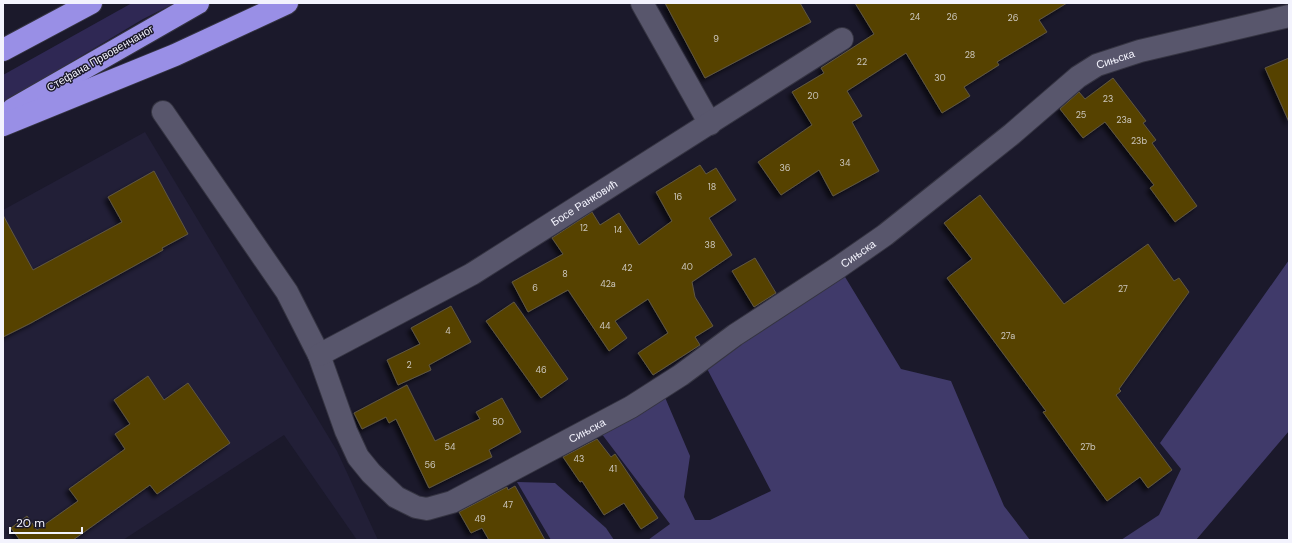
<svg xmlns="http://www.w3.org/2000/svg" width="1292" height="543" viewBox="0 0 1292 543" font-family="'DM Sans',sans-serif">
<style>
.built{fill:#221f37}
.green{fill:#2f2854}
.forest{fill:#403a6a}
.building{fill:#564200;stroke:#605742;filter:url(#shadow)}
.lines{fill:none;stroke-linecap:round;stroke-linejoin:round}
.minor-casing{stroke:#353442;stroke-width:24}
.highway-casing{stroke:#353442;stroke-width:24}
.minor{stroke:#58566c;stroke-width:22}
.highway{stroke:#998fe6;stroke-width:22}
.labels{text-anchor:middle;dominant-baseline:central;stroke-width:3;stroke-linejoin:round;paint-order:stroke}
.number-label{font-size:9px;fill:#ccc7be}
.street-label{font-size:11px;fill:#f3f3fd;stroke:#1b192b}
</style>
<defs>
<filter id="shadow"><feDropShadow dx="-3.5" dy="3.5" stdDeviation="2" flood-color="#0009"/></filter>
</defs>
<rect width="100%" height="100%" fill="#1b192b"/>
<polygon class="built" points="145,132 337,451 378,540 357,540 284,435 123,540 3,540 3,210"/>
<polygon class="green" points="132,3 175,3 143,19 3,103 3,75"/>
<g class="forest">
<polygon points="1289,260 1289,431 1196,540 1121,540 1159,515 1181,469 1160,443"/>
<polygon points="839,267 901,369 951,381 1004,506 1030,540 648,540 670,524 595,425 661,388 690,456 684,497 695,520 710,520 771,491 702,359"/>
<polygon points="517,482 555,483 606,528 614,540 551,540"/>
</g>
<g class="building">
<polygon points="665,3 800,3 811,22 705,78"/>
<polygon points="855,3 1067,3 1039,20 1047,32 997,62 999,65 964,87 970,96 942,113 906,53 847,91 862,116 852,122 879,171 833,196 819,170 781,195 758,162 812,125 792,92 824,73 821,68 874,34"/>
<polygon points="1289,58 1289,122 1265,68"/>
<polygon points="1113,78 1146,121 1143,123 1156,140 1152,143 1197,206 1175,222 1150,188 1154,185 1105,122 1083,138 1060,109 1079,92 1085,99"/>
<polygon points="700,165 706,174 716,168 736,200 709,218 732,255 692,282 695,297 713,326 695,337 700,345 653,375 638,353 668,333 648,299 615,321 627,338 609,351 568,290 528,312 512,282 563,254 552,238 592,212 600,225 619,213 639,245 672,221 656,192"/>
<polygon points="154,171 188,234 162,248 163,250 31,323 3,337 3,215 33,270 122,222 108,197"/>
<polygon points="980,195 1064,304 1148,244 1174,281 1179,278 1189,292 1119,389 1121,391 1116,395 1172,470 1148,488 1140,477 1107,501 1043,412 1046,411 947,278 972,259 944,223"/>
<polygon points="755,258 776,293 754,307 732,271"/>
<polygon points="514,302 568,379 541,398 486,321"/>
<polygon points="451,306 471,342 429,365 431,370 398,385 387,360 420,344 411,328"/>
<polygon points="148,376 164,400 188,383 230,443 157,494 150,485 73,540 20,540 11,528 27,516 37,530 78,501 69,489 125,449 115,434 130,424 114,400"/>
<polygon points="407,385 435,441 480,419 476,412 502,398 521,432 489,450 492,457 429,488 396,419 389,423 386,417 362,429 354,413"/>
<polygon points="597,439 611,457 615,454 658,518 641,529 624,503 604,515 582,481 580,482 563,457"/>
<polygon points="515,486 545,540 489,540 482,528 471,533 459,512 507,487 508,490"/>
</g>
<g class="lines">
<defs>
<g id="minor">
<polyline points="642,3 710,124"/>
<path id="s1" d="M 163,112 L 287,292 L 319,355 L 346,431 L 358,457 L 371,473 L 396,497 L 416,507 L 427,509 L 452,502 L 631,407 L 681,375 L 735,335 L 839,267 L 885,235 L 1012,134 L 1078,77 L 1097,65 L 1140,51 L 1289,16"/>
<path id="s2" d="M 319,355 L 472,274 L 842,39"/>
</g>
<g id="highway">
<polyline points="3,50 91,3"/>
<polyline points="13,109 198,3"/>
<polyline points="3,125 175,55 287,3"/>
</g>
</defs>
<use href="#minor" class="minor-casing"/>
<use href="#highway" class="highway-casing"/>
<use href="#minor" class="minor"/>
<use href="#highway" class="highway"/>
</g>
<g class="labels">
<g class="number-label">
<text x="915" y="17">24</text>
<text x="952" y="17">26</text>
<text x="1013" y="18">26</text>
<text x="716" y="39">9</text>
<text x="970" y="55">28</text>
<text x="862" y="62">22</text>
<text x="940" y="78">30</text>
<text x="813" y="96">20</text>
<text x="1108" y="99">23</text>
<text x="1081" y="115">25</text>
<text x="1124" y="120">23a</text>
<text x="1139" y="141">23b</text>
<text x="845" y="163">34</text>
<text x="785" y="168">36</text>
<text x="712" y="187">18</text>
<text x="678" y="197">16</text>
<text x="584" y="228">12</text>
<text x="618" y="230">14</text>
<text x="710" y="245">38</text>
<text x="687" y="267">40</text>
<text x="627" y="268">42</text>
<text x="565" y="274">8</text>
<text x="608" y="284">42a</text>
<text x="535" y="288">6</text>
<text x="1123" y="289">27</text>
<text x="605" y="326">44</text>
<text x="448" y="331">4</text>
<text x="1008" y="336">27a</text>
<text x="409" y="365">2</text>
<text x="541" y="370">46</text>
<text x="498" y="422">50</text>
<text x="450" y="447">54</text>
<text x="1088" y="447">27b</text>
<text x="579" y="459">43</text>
<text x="430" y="465">56</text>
<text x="613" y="469">41</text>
<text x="508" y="505">47</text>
<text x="480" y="519">49</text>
</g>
<g class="street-label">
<text transform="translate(100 58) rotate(-30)">Стефана Првовенчаног</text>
<text stroke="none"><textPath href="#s1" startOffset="1314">Сињска</textPath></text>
<text stroke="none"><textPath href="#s2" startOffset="306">Босе Ранковић</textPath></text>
<text stroke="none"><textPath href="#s1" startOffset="990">Сињска</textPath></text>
<text stroke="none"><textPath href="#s1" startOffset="666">Сињска</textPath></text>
</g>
</g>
<rect width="1292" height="543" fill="none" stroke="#f3f3fd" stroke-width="8"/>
<path d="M10 527v6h72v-6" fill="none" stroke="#f3f3fd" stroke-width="2"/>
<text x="16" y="527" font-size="12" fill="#f3f3fd" stroke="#1b192b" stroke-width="3" paint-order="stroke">20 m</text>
</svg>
